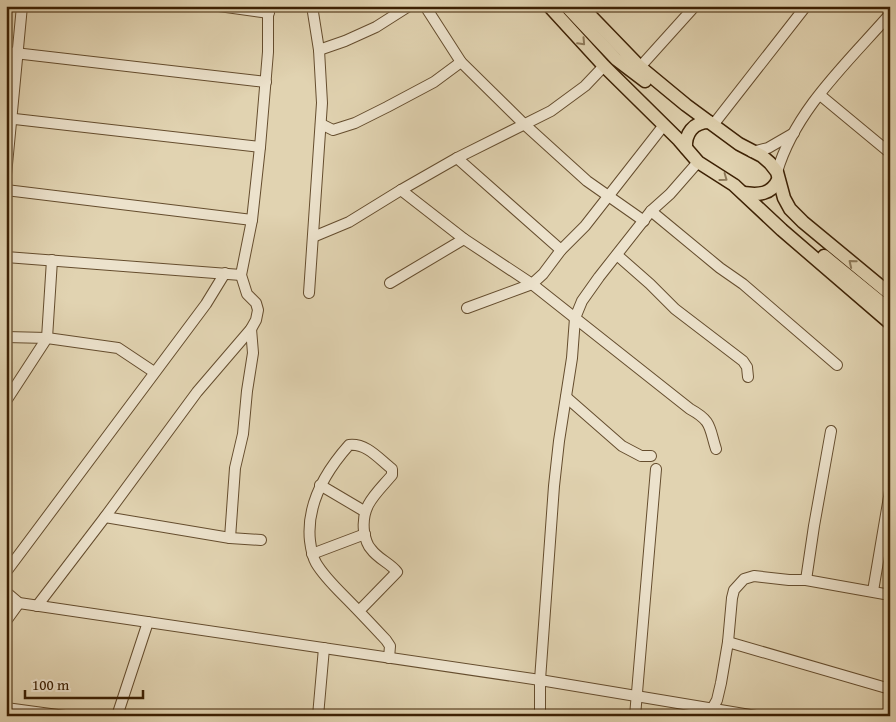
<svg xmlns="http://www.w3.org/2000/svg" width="896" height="722" viewBox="0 0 896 722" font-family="'Gentium Book Plus',serif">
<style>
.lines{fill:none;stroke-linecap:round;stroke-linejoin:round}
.minor-casing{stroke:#654d2e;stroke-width:12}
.major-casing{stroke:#3c2003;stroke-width:15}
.minor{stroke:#ece2cc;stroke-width:10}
.major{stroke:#e1d3b1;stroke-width:12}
.oneway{stroke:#8e7a5a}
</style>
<rect width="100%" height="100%" fill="#e1d3b1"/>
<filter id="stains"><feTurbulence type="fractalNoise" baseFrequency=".004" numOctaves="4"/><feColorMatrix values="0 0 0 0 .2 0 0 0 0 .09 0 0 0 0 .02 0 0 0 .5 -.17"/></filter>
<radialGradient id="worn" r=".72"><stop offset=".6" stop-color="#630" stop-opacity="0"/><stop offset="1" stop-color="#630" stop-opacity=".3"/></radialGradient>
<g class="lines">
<defs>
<g id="minor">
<polyline points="219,6 269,13"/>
<polyline points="425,6 461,62 523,123 587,181 644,221"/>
<polyline points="319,50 345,41 376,27 409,6"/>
<polyline points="6,52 266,82"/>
<polyline points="640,67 695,6"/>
<polyline points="820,95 890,153"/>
<polyline points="6,118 260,147"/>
<polyline points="321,124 333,130 355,123 387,107 434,82 461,62"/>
<polyline points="713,125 806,6"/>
<polyline points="752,152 768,148 794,133"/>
<polyline points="457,158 561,250"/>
<path d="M 777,172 C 795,110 848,62 890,14"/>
<polyline points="6,175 22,6"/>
<polyline points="6,190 252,220"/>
<path d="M 401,190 L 464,239 L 532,284 L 690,409 C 712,421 709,427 716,449"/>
<polyline points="651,211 720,268 743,284 837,365"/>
<polyline points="313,237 349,222 401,190 457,158 551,111 585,86 604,66"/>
<polyline points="617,255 650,284 675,309 743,361 747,367 748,377"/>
<polyline points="6,257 241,275"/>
<polyline points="390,283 464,239"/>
<polyline points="309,293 322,103 319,50 312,6"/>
<polyline points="467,308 532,284 543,274 561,250 585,226 664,125"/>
<polyline points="6,337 47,338 118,348 154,372"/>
<polyline points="566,397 622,446 641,456 651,456"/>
<polyline points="6,401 47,338 52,260"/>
<polyline points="320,485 364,511"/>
<polyline points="105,517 230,538 261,540"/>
<polyline points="230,538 235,468 243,434 247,391 253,353 251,329"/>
<polyline points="312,554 365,534"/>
<polyline points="6,572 206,304 225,273"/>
<polyline points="806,580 814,526 831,431"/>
<polyline points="873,591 890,491"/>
<polyline points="6,592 19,603 540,680 756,716"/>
<polyline points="37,606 105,517 197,392 251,329 256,320 258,310 256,303 247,294 241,275 252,220 260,147 268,52 268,6"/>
<path d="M 359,611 L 397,572 C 390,563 378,559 371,549 C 367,545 365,537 364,531 C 361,505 376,494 392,475 L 392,469 C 379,459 367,443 349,445 C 325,472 306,504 310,541 C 311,549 312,556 316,563 C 323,575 334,586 344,596 C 358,610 372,625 386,640 L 390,646 L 389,658"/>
<polyline points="6,621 19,603"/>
<polyline points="728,642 890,689"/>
<polyline points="6,708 65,716"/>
<polyline points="712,715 712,709 717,700 721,683 728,642 732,598 734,590 744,579 754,576 789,580 806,580 890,595"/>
<polyline points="117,716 148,622"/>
<polyline points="318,716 324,648"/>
<polyline points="540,716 540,680 554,486 559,441 572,358 575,318 582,301 599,277 651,211 670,194 698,162"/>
<polyline points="635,716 656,469"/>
</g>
<g id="major">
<polyline points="549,6 604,66 679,140 698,162 734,185 782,230 890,323"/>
<polyline points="566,6 616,59 645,81"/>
<polyline points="581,6 640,67 686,105 739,144 762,156 770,163 777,172 784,198 790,209 803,222 890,294"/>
<path d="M 686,148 C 685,134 693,122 709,122"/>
<path d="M 743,193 C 758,195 771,195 778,180"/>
<polyline points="824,256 890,310"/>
</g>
</defs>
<use href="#minor" class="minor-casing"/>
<use href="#major" class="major-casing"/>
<use href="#minor" class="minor"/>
<use href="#major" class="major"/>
</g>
<defs><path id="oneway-chevron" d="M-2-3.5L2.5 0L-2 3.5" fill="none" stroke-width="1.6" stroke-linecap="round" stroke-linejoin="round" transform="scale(1.25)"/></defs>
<g class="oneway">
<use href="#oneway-chevron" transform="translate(582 42) rotate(47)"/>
<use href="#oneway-chevron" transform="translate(724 178) rotate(36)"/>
<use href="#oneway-chevron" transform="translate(852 263) rotate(-141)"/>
</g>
<rect width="896" height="722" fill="none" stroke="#e1d3b1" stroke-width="25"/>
<rect x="8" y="8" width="881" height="707" fill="none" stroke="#3c2003" stroke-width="2.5"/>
<rect x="12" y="12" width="871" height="697" fill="none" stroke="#3c2003"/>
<path d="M25 690v8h118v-8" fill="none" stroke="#3c2003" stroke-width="2.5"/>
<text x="32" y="690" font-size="15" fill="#3c2003" stroke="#ece2cc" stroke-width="4" paint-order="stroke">100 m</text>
<rect width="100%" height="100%" filter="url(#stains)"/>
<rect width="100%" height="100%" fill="url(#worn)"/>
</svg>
